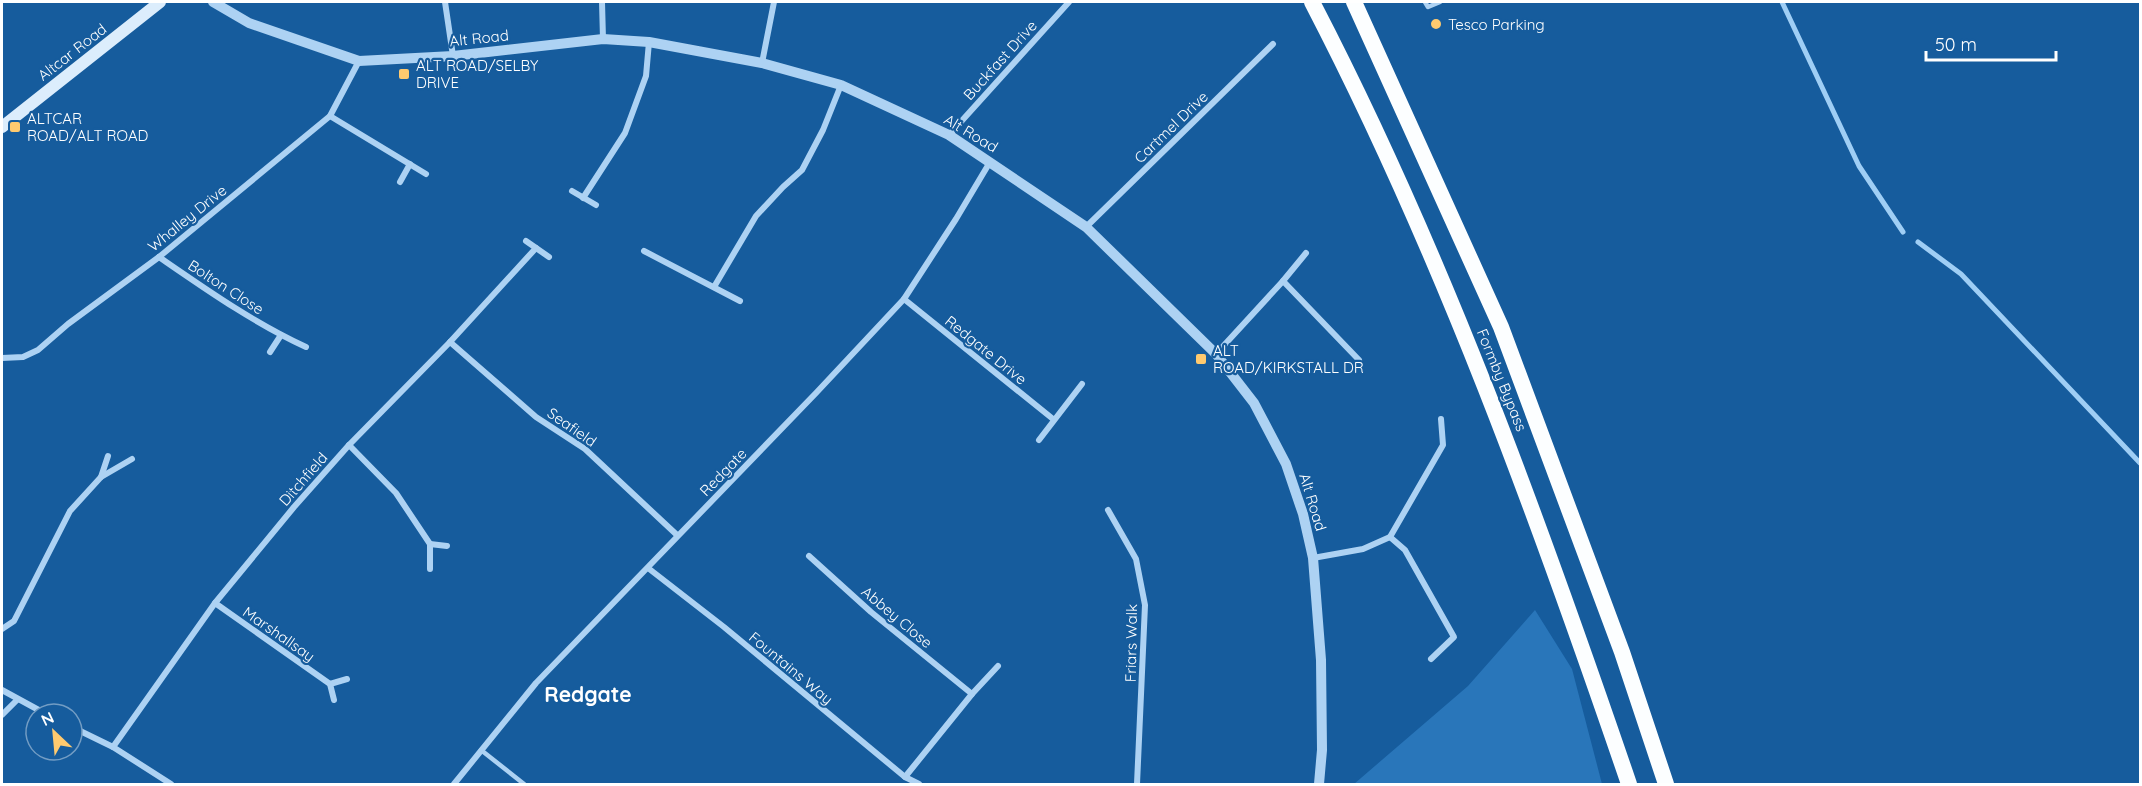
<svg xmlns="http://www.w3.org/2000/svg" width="2142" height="786" viewBox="0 0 2142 786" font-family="Quicksand,sans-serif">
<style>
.green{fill:#2976ba}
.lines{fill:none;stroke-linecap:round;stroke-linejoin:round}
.stream{stroke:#9fcef5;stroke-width:5}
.service{stroke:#add2f3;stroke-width:4.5}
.minor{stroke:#add2f3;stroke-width:6}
.tertiary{stroke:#add2f3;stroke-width:10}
.secondary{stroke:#dcedfc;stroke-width:12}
.trunk{stroke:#fcfeff;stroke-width:16}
.poi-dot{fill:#ffca6f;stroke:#165c9d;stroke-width:2}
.labels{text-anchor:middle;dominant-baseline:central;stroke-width:4.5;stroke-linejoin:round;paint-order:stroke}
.poi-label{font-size:15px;fill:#fff;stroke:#165c9d;text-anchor:start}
.street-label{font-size:15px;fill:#fff;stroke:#165c9d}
.district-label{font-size:21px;font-weight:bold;fill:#fff;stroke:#165c9d}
</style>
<rect width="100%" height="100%" fill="#165c9d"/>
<polygon class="green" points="1535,610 1572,669 1602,784 1354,784 1468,686"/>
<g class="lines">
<g class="stream">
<polyline points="1782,2 1859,166 1903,232"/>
<polyline points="1918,242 1961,274 2140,463"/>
</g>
<g class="service">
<polyline points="1425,2 1428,7 1440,2"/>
<polyline points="481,750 524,784"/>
</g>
<g class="minor">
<polyline points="445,2 453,56"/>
<polyline points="602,2 603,39"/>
<polyline points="762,63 774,2"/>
<polyline points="330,116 426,174"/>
<polyline points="949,135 1069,2"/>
<polyline points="400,182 410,164"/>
<polyline points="572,191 596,205"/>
<polyline points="583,198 625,133 646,76 649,42"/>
<polyline points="1086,227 1273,44"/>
<polyline points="526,241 549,257"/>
<polyline points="644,251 740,301"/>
<path d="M 159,257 C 207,290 254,323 306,347"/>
<polyline points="1283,281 1359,360"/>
<polyline points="714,287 756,216 783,187 802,170 823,130 841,85"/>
<polyline points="904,299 1053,419"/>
<polyline points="450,342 536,417 585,449 677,535"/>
<polyline points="270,352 281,335"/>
<polyline points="1216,354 1283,281 1306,253"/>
<polyline points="2,358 23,357 38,350 68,324 159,257 330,116 359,61"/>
<polyline points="1039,440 1082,384"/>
<polyline points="349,445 396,493 430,544 430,569"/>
<polyline points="101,477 108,456"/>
<polyline points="1108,510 1136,559 1145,605 1137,784"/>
<polyline points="1390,537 1443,445 1441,419"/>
<polyline points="430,544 447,546"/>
<polyline points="809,556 871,612 972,694"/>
<polyline points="1313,558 1363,549 1390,537 1405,550 1454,637 1431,659"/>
<polyline points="648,568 724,627 905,777 919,784"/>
<polyline points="215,603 330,684 334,700"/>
<polyline points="2,629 14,621 70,511 101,477 132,459"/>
<polyline points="330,684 347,679"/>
<polyline points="2,690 46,714"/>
<polyline points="2,715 17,700"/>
<polyline points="72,727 113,747 171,784"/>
<polyline points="113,747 215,603 294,507 349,445 450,342 536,248"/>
<polyline points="905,777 972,694 998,666"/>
<polyline points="454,784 536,683 816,393 904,299 956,219 990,162"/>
</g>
<polyline class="tertiary" points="213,2 249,23 359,61 453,56 603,39 649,42 762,63 841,85 949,135 1086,227 1216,354 1254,403 1286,464 1303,514 1313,558 1321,660 1322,750 1319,784"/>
<polyline class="secondary" points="2,127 160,2"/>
<g class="trunk">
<path d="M 1312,2 C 1442,252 1538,518 1629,784"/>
<polyline points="1354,2 1501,327 1622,652 1666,784"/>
</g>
</g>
<g class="poi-dot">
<circle cx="1436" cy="24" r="6"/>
<rect x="398" y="68" width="12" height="12" rx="3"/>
<rect x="9" y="121" width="12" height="12" rx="3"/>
<rect x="1195" y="353" width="12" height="12" rx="3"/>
</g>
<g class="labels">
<g class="poi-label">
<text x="1448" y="24">Tesco Parking</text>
<text x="416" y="65">ALT ROAD/SELBY<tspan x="416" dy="17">DRIVE</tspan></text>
<text x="27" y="118">ALTCAR<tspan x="27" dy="17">ROAD/ALT ROAD</tspan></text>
<text x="1213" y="350">ALT<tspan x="1213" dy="17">ROAD/KIRKSTALL DR</tspan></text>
</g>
<g class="street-label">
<text transform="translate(479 38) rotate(-6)">Alt Road</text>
<text transform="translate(72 52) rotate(-38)">Altcar Road</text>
<text transform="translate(1000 60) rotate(-48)">Buckfast Drive</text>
<text transform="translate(1171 127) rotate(-44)">Cartmel Drive</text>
<text transform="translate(971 133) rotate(31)">Alt Road</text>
<text transform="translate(187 218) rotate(-39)">Whalley Drive</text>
<text transform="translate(226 287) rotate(33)">Bolton Close</text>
<text transform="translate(986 350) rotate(39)">Redgate Drive</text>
<text transform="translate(1502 380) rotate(68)">Formby Bypass</text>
<text transform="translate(572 427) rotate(35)">Seafield</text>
<text transform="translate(723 472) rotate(-46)">Redgate</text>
<text transform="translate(303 479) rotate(-49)">Ditchfield</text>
<text transform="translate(1313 502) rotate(73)">Alt Road</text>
<text transform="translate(897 617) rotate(40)">Abbey Close</text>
<text transform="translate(279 634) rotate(35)">Marshallsay</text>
<text transform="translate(1131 643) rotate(-89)">Friars Walk</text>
<text transform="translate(791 668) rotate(40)">Fountains Way</text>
</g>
<g class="district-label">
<text x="588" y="694">Redgate</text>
</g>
</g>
<rect width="2142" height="786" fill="none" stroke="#ffffff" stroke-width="6"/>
<g transform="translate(54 732) rotate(334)"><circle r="28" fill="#165c9d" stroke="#739dc4" stroke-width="1.5"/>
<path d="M0-4.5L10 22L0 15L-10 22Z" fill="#ffca6f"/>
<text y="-9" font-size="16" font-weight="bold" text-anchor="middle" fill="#ffffff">N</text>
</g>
<path d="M1926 51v9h130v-9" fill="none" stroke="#ffffff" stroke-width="3"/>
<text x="1935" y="51" font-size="18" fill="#ffffff" stroke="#165c9d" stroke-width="4.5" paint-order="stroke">50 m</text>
</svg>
